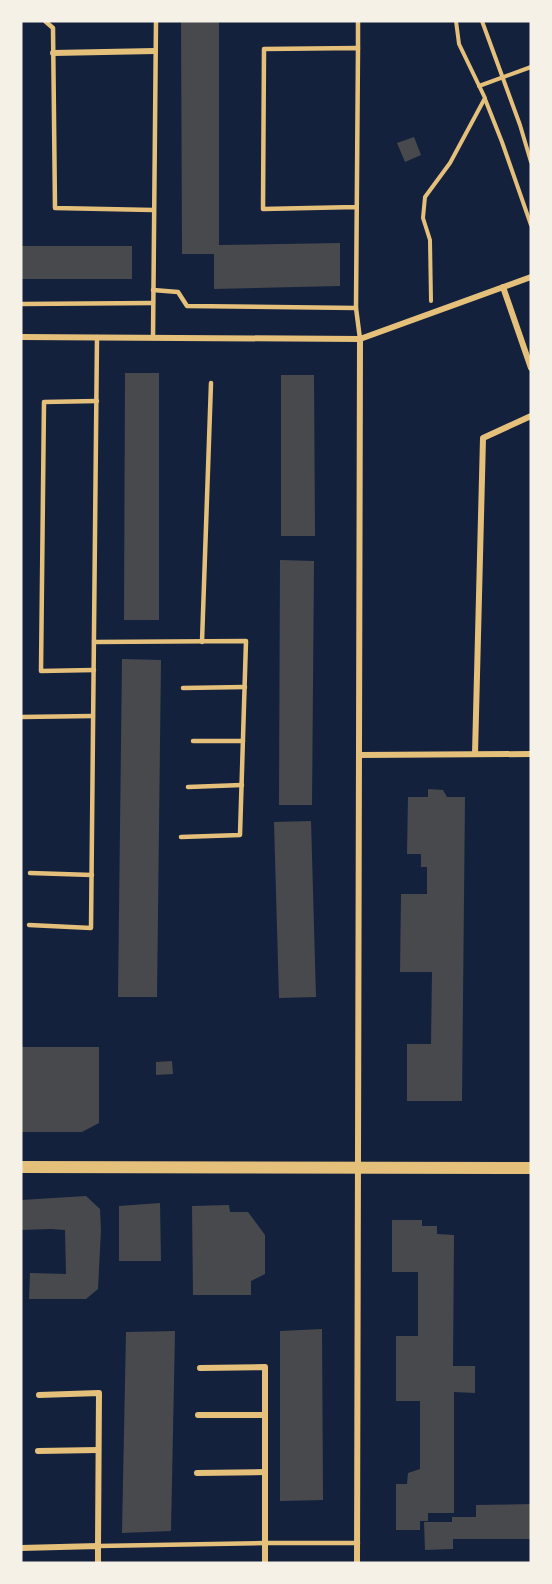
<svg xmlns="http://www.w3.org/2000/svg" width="552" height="1584" viewBox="0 0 552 1584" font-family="'Zilla Slab',serif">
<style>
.building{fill:#48494c}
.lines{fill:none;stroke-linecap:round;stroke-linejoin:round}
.path{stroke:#e5c07b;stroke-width:4}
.service{stroke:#e5c07b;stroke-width:4.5}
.minor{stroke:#e5c07b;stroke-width:6}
.secondary{stroke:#e5c07b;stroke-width:12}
</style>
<rect width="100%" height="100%" fill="#14213d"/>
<g class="building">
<polygon points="181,21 219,21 219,245 340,243 340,286 214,289 214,254 182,254"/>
<polygon points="414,137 421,155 405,162 397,143"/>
<rect x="21" y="246" width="111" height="33"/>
<polygon points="125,373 159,373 159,620 124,620"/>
<polygon points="281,375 314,375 315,536 281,536"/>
<polygon points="280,560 314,561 312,805 279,805"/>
<polygon points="122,659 161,660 157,997 118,997"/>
<polygon points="428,789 443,790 447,797 465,797 462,1101 407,1101 407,1044 431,1044 432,972 400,972 401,894 427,894 427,867 421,867 421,854 407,854 408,797 428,797"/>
<polygon points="311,821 316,997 279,998 274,822"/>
<polygon points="21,1047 99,1047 99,1123 82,1132 21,1132"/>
<polygon points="172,1061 173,1074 156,1075 156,1062"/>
<polygon points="86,1196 100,1209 101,1230 98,1289 86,1299 29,1299 30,1273 66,1274 65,1230 51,1229 21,1230 21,1200"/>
<polygon points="160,1203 161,1261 119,1261 119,1206"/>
<polygon points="229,1205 230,1212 248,1212 265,1235 265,1274 251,1281 251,1295 193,1295 192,1206"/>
<polygon points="392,1220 422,1220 422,1226 437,1226 437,1234 454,1235 453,1366 475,1366 475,1393 454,1392 454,1513 428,1513 428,1521 420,1521 420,1530 396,1530 396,1484 407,1484 408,1473 420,1469 420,1401 396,1401 396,1336 418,1336 418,1272 392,1272"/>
<polygon points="322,1329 323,1500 280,1501 280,1331"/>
<polygon points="175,1331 171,1531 122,1533 126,1332"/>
<polygon points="531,1504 531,1539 453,1539 453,1549 425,1550 424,1522 452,1522 452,1517 476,1517 476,1505"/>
</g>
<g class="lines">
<g class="path">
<polyline points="482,21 520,125 531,162"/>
<polyline points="479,86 531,67"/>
<polyline points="485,99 502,142 531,225"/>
<polyline points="431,301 430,240 423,218 425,197 450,163 485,98 459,44 456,21"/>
</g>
<g class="service">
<polyline points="45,21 53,28 55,208 153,210"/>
<polyline points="358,48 358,21"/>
<polyline points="153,290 178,292 187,306 356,308 360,339"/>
<polyline points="21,304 153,303"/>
<polyline points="356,308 358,48 264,49 263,209 356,207"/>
<polyline points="153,338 156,21"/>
<polyline points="94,642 246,641 240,835 181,837"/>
<polyline points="202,642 211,383"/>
<polyline points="94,670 41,671 44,402 97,401"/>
<polyline points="183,688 245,687"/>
<polyline points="21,717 93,716"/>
<polyline points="193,741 243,741"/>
<polyline points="188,787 242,785"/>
<polyline points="30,873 92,875"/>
<polyline points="29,925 91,928 97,337"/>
<polyline points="98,1546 265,1543 358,1543"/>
</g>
<g class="minor">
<polyline points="53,53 155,51"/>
<polyline points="503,287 531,368"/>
<polyline points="21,337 360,339 531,277"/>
<polyline points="475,754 483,438 531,416"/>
<polyline points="359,755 531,754"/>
<polyline points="200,1368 265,1367 265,1563"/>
<polyline points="39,1395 99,1393 98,1546"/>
<polyline points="198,1415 264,1415"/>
<polyline points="38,1451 98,1450"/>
<polyline points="197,1473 265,1472"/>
<polyline points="21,1548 98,1546 98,1563"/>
<polyline points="357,1563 360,339"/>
</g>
<polyline class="secondary" points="21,1167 531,1168"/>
</g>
<rect width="552" height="1584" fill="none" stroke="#f6f1e7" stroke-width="45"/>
</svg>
